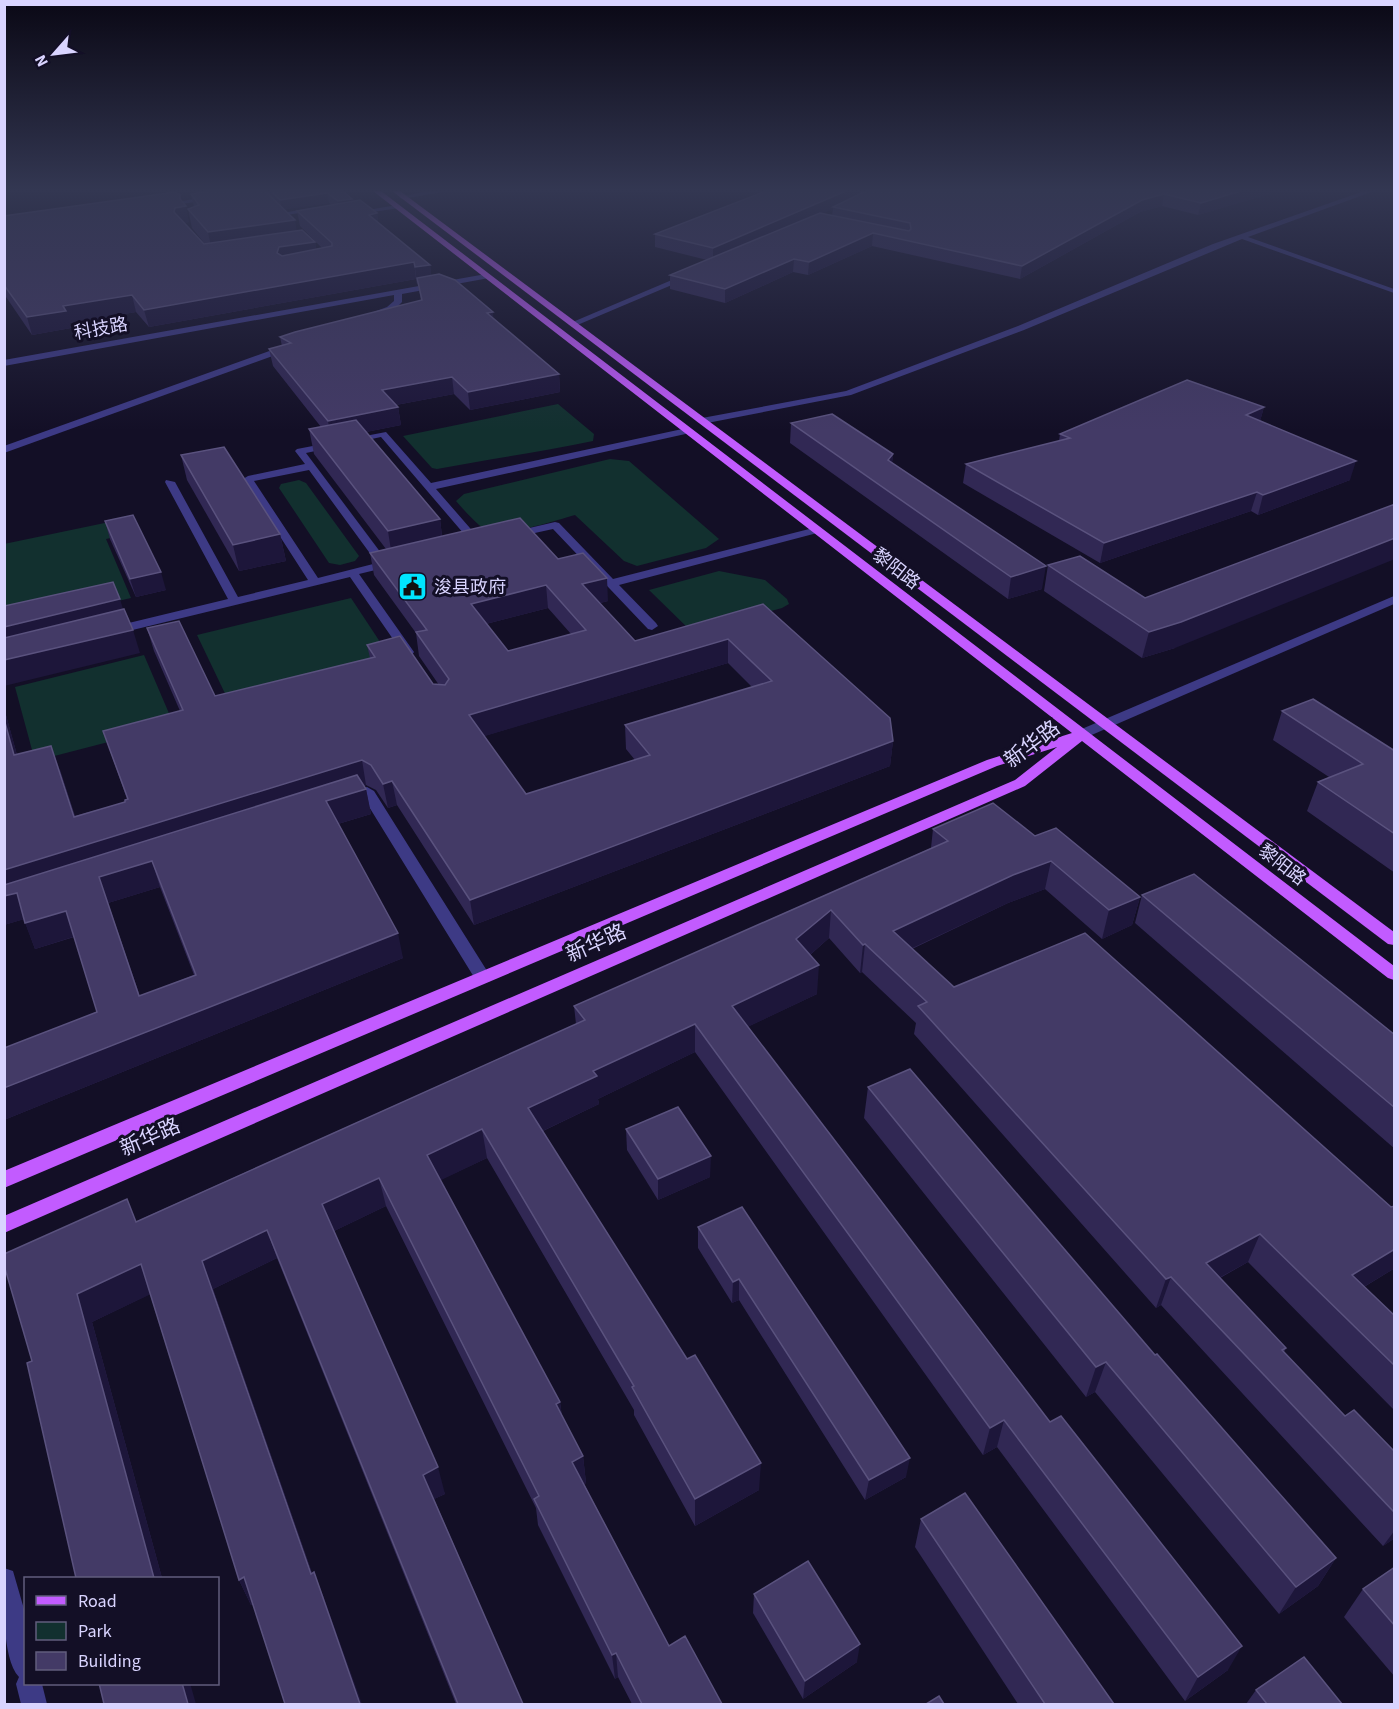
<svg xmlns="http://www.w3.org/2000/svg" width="1399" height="1709" viewBox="0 0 1399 1709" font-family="'Source Sans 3','Noto Sans SC',sans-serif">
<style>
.green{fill:#12302f}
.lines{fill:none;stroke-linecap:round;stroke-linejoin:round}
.minor{fill:#3d3a85;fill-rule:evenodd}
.major{fill:#c25bff;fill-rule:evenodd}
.wall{fill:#312854;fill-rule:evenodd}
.shaded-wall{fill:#1d163a}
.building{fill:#433a66;stroke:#5a527e;stroke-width:1.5;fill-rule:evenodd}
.labels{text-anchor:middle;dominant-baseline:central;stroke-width:6;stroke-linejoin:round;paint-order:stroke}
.far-street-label{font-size:18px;fill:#d9d4ff;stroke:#130f26}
.far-poi-label{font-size:18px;fill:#d9d4ff;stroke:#130f26;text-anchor:start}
.street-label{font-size:21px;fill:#d9d4ff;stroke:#130f26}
</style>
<rect width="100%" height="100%" fill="#130f26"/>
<g class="green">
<path d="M 558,404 L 594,434 L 593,441 C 541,452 489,459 437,469 L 432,468 L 403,436 Z"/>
<path d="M 610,459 L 629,461 L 719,539 L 706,548 L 637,566 L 624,561 L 575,515 C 553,521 498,541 479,525 C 471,518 463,509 456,501 L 464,494 Z"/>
<polygon points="299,480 306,483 359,556 355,561 340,565 329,563 279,488 281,484"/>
<polygon points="119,520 125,535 106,539 131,598 5,627 4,544"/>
<polygon points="719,571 765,580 787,599 789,604 782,608 693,633 649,590"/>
<polygon points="351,598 394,663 231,706 197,635"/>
<polygon points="144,655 174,725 35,761 15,687"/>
</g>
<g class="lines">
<g class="minor">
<polygon points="428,191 448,191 402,199 399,197"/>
<polygon points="1364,191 1374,191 1248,237 1394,289 1394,293 1242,239 1024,330 851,395 702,424 697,421 702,418 846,391 1018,326 1213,244"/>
<polygon points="212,196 214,199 162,207 159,205"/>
<polygon points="397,205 399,208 353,215 350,213"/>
<polygon points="316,207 318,210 280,216 277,214"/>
<polygon points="486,274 490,276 489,278 402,294 402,302 393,311 374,317 371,317 371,313 387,307 394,301 394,295 4,366 4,360"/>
<polygon points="686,274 693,276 575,326 568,324"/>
<polygon points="289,344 293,347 292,349 4,453 4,446"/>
<path d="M 687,428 L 692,431 L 690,433 L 436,489 L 483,543 L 477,546 L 469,546 L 467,544 L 470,541 L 381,437 L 306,453 L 387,561 L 392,560 L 398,563 L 396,565 L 359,574 L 414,652 L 412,655 L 404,655 L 350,577 L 112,635 L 106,631 L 108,628 L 228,599 L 165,482 L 166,480 L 175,482 L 238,597 L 308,580 L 243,479 L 248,476 L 305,464 L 295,451 L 297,449 L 386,432 L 431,483 ZM 309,470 L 377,563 L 318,578 L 254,481 Z"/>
<polygon points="555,522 559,523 613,579 817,527 822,530 821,532 619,585 656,623 658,626 652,630 648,629 553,529 512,538 507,535 508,533"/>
<polygon points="1394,596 1394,604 1087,737 1077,737 1075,734 1077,731"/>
<polygon points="367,787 374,791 489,974 491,978 489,982 477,982 363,797 347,801 340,797 342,794"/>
<path d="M 4,1568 L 13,1571 L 26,1616 L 26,1684 L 42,1684 L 47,1704 L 21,1704 L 16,1684 L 19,1677 C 1,1658 4,1595 4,1568 Z"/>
</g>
<g class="major">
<polygon points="373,191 381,191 1394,966 1394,980 1388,978 1082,741 1025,786 4,1233 4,1216 1015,780 1057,747 997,766 4,1188 4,1171 987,760 1072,733"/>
<polygon points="392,191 400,191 1394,932 1394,945 1388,944"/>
</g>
</g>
<g class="wall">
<path d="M 209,191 L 343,191 L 353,202 L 377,213 L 378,222 L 430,265 L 431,275 L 493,318 L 559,374 L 560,392 L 470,410 L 454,394 L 396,405 L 398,407 L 401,425 L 366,432 L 440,519 L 442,536 L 558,559 L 608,601 L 600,603 L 635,641 L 763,604 L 893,741 L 890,766 L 474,925 L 397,805 L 388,808 L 376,790 L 366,785 L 364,786 L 366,789 L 371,814 L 338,824 L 403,958 L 4,1120 L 4,1048 L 97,1012 L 74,937 L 35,949 L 24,919 L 4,925 L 4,708 L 17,755 L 60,770 L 75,816 L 125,802 L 127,799 L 103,731 L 180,711 L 154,651 L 147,628 L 215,696 L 370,658 L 367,645 L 433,684 L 439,685 L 419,656 L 416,633 L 374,575 L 370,553 L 386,549 L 314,454 L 309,429 L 321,427 L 273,366 L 269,349 L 282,346 L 280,337 L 421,301 L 418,284 L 417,284 L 416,279 L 149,327 L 136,312 L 70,323 L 71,328 L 32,335 L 4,294 L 4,216 L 182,201 L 189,222 L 184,223 L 204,244 L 205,244 L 192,228 L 188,209 L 194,207 L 191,194 ZM 329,203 L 332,205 L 297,211 L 300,226 L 322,248 L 316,249 L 315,242 L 297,231 L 284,209 ZM 548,608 L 571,634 L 508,651 L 486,624 ZM 728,663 L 752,687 L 625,725 L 626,749 L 635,760 L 526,794 L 484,736 ZM 160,887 L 194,975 L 140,996 L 108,903 Z"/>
<path d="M 754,191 L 1279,191 L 1198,215 L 1162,206 L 1140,212 L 1020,279 L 872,246 L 808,275 L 793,272 L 725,303 L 670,289 L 670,275 L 707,260 L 655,247 L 655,234 L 762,193 ZM 833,209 L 832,216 L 822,213 L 827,211 Z"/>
<polygon points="1264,407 1260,421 1350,480 1258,515 1251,511 1100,563 963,483 966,464 1059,441 1060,434"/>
<polygon points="791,423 893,454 892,463 1042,589 1008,599 790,443"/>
<polygon points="181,455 280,534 286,561 239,571 187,480"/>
<polygon points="105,521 166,590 136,597 110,539"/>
<polygon points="1048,565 1175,648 1142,658 1044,591"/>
<polygon points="1282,711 1395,751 1395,873 1307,811 1318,782 1329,777 1273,740"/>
<polygon points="933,829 1035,836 1140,897 1132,925 1102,939 1045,889 1008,903 912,949 954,987 1391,1207 1395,1206 1395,1268 1364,1287 1395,1316 1395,1411 1248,1262 1220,1278 1286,1348 1284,1352 1345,1416 1395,1452 1395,1538 1383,1546 1161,1305 1156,1308 914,1034 916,1023 862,972 860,973 829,938 810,955 817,994 747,1027 1228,1670 1185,1701 997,1447 983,1455 695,1052 598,1099 599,1104 543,1131 759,1490 695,1526 634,1415 634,1410 487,1158 440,1180 560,1402 562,1417 583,1456 586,1483 584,1484 669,1646 722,1704 632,1704 618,1677 615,1679 538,1525 536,1508 386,1206 334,1231 445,1494 434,1499 523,1704 456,1704 277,1258 213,1289 312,1573 324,1598 253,1604 251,1605 239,1580 150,1294 92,1322 162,1578 76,1578 32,1361 137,1221 576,1024 574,1006 931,848"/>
<polygon points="1142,895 1395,1035 1395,1149 1135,923"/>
<polygon points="868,1087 1155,1355 1336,1558 1318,1586 1279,1614 1095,1392 1086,1397 864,1118"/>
<polygon points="626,1129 710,1177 658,1200 627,1150"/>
<polygon points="698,1227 906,1477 865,1500 739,1300 732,1303 698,1248"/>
<polygon points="921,1519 1114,1704 1018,1704 915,1547"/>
<polygon points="1395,1567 1395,1677 1344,1617 1363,1589"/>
<polygon points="754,1594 857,1662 803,1699 753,1613"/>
<polygon points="1256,1690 1342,1704 1246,1704"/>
</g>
<g class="shaded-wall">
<polygon points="846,191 873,191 833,207 833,209 713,261 713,248"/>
<polygon points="1241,191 1279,191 1198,215 1201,203"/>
<polygon points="327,193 329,203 282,210 280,200"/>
<polygon points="1164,194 1162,206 1140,212 1020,279 1022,266 1142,200"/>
<polygon points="180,195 183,207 186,206 189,222 179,224 174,212 180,199"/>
<polygon points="352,199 354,209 340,211 338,201"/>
<polygon points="377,213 379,229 369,215"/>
<polygon points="295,220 298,239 212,252 208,232"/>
<polygon points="873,233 872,246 808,275 809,262"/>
<polygon points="315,242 318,258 282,264 277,253 279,247"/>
<polygon points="794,259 793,272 725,303 725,289"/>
<polygon points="414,262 416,279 149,327 144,310"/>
<polygon points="430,265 432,281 417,278 418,284 417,284 415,267"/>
<polygon points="132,295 136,312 70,323 71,328 32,335 27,317 63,306"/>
<polygon points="493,312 494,328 487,313"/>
<polygon points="559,374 560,392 470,410 468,392"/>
<polygon points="452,377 454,394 385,407 382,390"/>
<polygon points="398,407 401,425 331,439 328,421"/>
<polygon points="1264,407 1259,425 1246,415"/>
<polygon points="893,454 891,474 888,460"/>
<polygon points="1356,461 1350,480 1258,515 1263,495"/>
<polygon points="1257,492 1251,511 1100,563 1104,543"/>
<polygon points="440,519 443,545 392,557 388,531"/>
<polygon points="280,534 286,561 239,571 233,545"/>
<polygon points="1395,538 1395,559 1175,648 1142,658 1149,632"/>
<polygon points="1046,566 1042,589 1008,599 1011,577"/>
<polygon points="161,572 166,590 136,597 130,579"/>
<polygon points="607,578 608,601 584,607 582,584"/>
<polygon points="546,585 548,608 474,627 471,604"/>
<polygon points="120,599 127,622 4,652 4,627"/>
<polygon points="133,630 140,653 4,686 4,660"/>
<polygon points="728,639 728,663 472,740 469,715"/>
<polygon points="4,708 24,780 14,755 4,719"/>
<polygon points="893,741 890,766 474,925 470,900"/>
<polygon points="51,746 60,770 83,842 74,817"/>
<polygon points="362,760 366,785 18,894 28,918 4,925 4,870"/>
<polygon points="392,781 397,805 388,808 383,784"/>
<polygon points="366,789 371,814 331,826 326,801"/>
<polygon points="152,861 160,887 108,903 149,1022 99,877"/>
<polygon points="1051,861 1045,889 1008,903 889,959 893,931 1013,875"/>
<polygon points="1140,897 1132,925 1102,939 1109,910"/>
<polygon points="831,910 829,938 795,968 796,939"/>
<polygon points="66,911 76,936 35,949 25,923"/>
<polygon points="398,933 403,958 4,1120 4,1088"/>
<polygon points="865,944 862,972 860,973 863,945"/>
<polygon points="819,965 817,994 731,1035 732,1006"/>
<polygon points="695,1024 695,1052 598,1099 599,1104 532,1136 528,1108 593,1071"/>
<polygon points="482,1129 487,1158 433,1184 427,1155"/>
<polygon points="711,1156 710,1177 658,1200 658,1179"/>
<polygon points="379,1178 386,1206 330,1233 322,1204"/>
<polygon points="267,1230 277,1258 213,1289 321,1599 311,1574 202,1261"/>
<polygon points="1260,1234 1248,1262 1195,1291 1206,1263"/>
<polygon points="1395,1249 1395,1268 1337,1303 1352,1275"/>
<polygon points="141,1264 153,1293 92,1322 162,1578 154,1578 77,1294"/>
<polygon points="1171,1277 1161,1305 1156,1308 1166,1279"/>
<polygon points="739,1279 739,1300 732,1303 733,1282"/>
<polygon points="1106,1362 1095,1392 1086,1397 1096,1367"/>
<polygon points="560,1402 564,1430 556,1404"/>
<polygon points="1004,1420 997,1447 983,1455 990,1428"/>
<polygon points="583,1456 586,1483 575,1489 572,1462"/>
<polygon points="910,1458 906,1477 865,1500 869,1480"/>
<polygon points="761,1463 759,1490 695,1526 695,1499"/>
<polygon points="438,1467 445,1494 430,1501 423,1475"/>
<polygon points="1395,1530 1395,1538 1383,1546"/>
<polygon points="1336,1558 1318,1586 1279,1614 1296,1587"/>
<polygon points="314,1572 324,1598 362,1704 360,1704"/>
<polygon points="244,1577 256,1602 251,1605 239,1580"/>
<polygon points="860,1644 857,1662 803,1699 805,1681"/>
<polygon points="1242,1646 1228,1670 1185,1701 1198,1677"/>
<polygon points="616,1653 618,1677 615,1679 612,1655"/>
<polygon points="182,1683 190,1683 196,1704 188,1704"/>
</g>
<g class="building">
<polygon points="209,191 265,191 295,220 208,232 188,209 199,205 191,194"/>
<polygon points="271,191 343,191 352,199 338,201 327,193 280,200"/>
<polygon points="766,191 846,191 713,248 655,234"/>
<polygon points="866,191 1241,191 1201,203 1164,194 1142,200 1022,266 873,233 809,262 794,259 725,289 670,275 820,213 909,231 911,229 910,223 833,207"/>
<polygon points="175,192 180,195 180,199 186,206 175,208 174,212 204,244 302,230 315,242 279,247 277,253 282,256 332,246 332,243 297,211 360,200 377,213 369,215 430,265 415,267 414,262 144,310 132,295 63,306 66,311 27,317 4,285 4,216"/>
<polygon points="439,274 455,280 493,312 487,313 559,374 468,392 452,377 382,390 398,407 328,421 269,349 291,343 280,337 295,332 422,300 417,278"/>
<polygon points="1187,380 1264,407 1246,415 1356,461 1263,495 1257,492 1104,543 966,464 1070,438 1060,434"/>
<polygon points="832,414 893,454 888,460 1046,566 1011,577 791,423"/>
<polygon points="356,420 440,519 388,531 309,429"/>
<polygon points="224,447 280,534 233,545 181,455"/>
<polygon points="1395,504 1395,538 1181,622 1149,632 1048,565 1080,556 1145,598"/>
<polygon points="133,515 161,572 130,579 105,521"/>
<path d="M 520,518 L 558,559 L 583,553 L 607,578 L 582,584 L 635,641 L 763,604 L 890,718 L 893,741 L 470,900 L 392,781 L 383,784 L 371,765 L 362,760 L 4,870 L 4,719 L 14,755 L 51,746 L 74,817 L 125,802 L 125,800 L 128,799 L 103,731 L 183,710 L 147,628 L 179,621 L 215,696 L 375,657 L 367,645 L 400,636 L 433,684 L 445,685 L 449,679 L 416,632 L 427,630 L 370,553 ZM 546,585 L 586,630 L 508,651 L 471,604 ZM 728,639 L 772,681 L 625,725 L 650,755 L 526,794 L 469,715 Z"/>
<polygon points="113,582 120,599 4,627 4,606"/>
<polygon points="124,609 133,630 4,660 4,638"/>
<polygon points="1313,699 1395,751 1395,834 1318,782 1363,764 1282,711"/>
<path d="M 357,775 L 366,789 L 326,801 L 398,933 L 4,1088 L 4,1048 L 97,1012 L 66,911 L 25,923 L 17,893 L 4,896 L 4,885 ZM 152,861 L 196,975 L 139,996 L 99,877 Z"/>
<polygon points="993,803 1035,836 1056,828 1140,897 1109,910 1051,861 1013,875 893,931 954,987 1085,933 1391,1207 1395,1206 1395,1249 1352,1275 1395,1316 1395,1366 1260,1234 1206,1263 1286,1348 1282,1350 1345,1416 1354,1410 1395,1452 1395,1513 1171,1277 1166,1279 918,1006 927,1002 865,944 863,945 831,910 796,939 819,965 732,1006 1050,1422 1061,1416 1242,1646 1198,1677 1004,1420 990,1428 695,1024 593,1071 597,1076 528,1108 687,1359 695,1355 761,1463 695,1499 632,1387 634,1386 482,1129 427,1155 560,1402 556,1404 583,1456 572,1462 669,1646 685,1636 722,1704 642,1704 616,1653 612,1655 534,1499 539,1496 379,1178 322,1204 438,1467 423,1475 523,1704 458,1704 267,1230 202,1261 311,1574 314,1572 360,1704 285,1704 244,1577 239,1580 141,1264 77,1294 154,1578 76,1578 27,1363 32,1361 4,1265 4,1254 127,1199 136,1222 585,1020 574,1006 948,841 933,829"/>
<polygon points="1194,874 1395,1035 1395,1108 1142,895"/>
<polygon points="910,1069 1155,1355 1157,1354 1336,1558 1296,1587 1106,1362 1096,1367 868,1087"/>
<polygon points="678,1107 711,1156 658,1179 626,1129"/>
<polygon points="742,1207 910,1458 869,1480 739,1279 733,1282 698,1227"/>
<polygon points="965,1493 1114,1704 1045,1704 921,1519"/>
<polygon points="808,1561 860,1644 805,1681 754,1594"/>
<polygon points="1395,1567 1395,1626 1363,1589"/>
<polygon points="1304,1657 1342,1704 1267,1704 1256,1690"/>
<polygon points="99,1683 182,1683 188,1704 104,1704"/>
<polygon points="939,1696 944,1704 926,1704"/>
</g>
<linearGradient id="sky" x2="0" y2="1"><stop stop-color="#0a0815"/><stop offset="0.44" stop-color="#333752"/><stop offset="1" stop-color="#333752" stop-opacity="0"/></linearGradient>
<rect width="1399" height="431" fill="url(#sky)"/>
<defs>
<symbol id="civic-square" viewBox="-11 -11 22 22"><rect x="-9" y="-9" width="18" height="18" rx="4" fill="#00e5ff" stroke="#130f26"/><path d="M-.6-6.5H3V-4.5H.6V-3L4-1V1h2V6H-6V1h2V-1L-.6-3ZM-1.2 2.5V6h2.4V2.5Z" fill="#111"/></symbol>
</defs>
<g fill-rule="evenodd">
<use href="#civic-square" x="396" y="570" width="33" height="33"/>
</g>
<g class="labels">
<g class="far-street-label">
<text transform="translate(101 329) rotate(-10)">科技路</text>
<text transform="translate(896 569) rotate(38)">黎阳路</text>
<text transform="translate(1282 865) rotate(38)">黎阳路</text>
</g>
<g class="far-poi-label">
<text x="434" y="587">浚县政府</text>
</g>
<g class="street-label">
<text transform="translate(1032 744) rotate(-37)">新华路</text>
<text transform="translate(596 943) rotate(-24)">新华路</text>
<text transform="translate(150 1137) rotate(-24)">新华路</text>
</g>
</g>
<rect width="1399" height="1709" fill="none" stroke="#d9d4ff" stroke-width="12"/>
<rect x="24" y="1577" width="195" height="108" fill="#130f26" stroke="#625e7d" stroke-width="1.5"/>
<rect x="36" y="1596" width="30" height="9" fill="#c25bff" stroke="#625e7d" stroke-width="1.5"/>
<text x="78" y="1607" font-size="18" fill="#d9d4ff">Road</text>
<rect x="36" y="1622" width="30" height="18" fill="#12302f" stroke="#625e7d" stroke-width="1.5"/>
<text x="78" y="1637" font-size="18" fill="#d9d4ff">Park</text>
<rect x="36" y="1652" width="30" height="18" fill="#433a66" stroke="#625e7d" stroke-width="1.5"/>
<text x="78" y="1667" font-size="18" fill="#d9d4ff">Building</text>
<g transform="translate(54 54) rotate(242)" stroke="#130f26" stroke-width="4.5" paint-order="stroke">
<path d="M0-4.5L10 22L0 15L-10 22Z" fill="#d9d4ff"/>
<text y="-9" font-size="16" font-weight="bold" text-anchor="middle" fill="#d9d4ff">N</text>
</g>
</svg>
